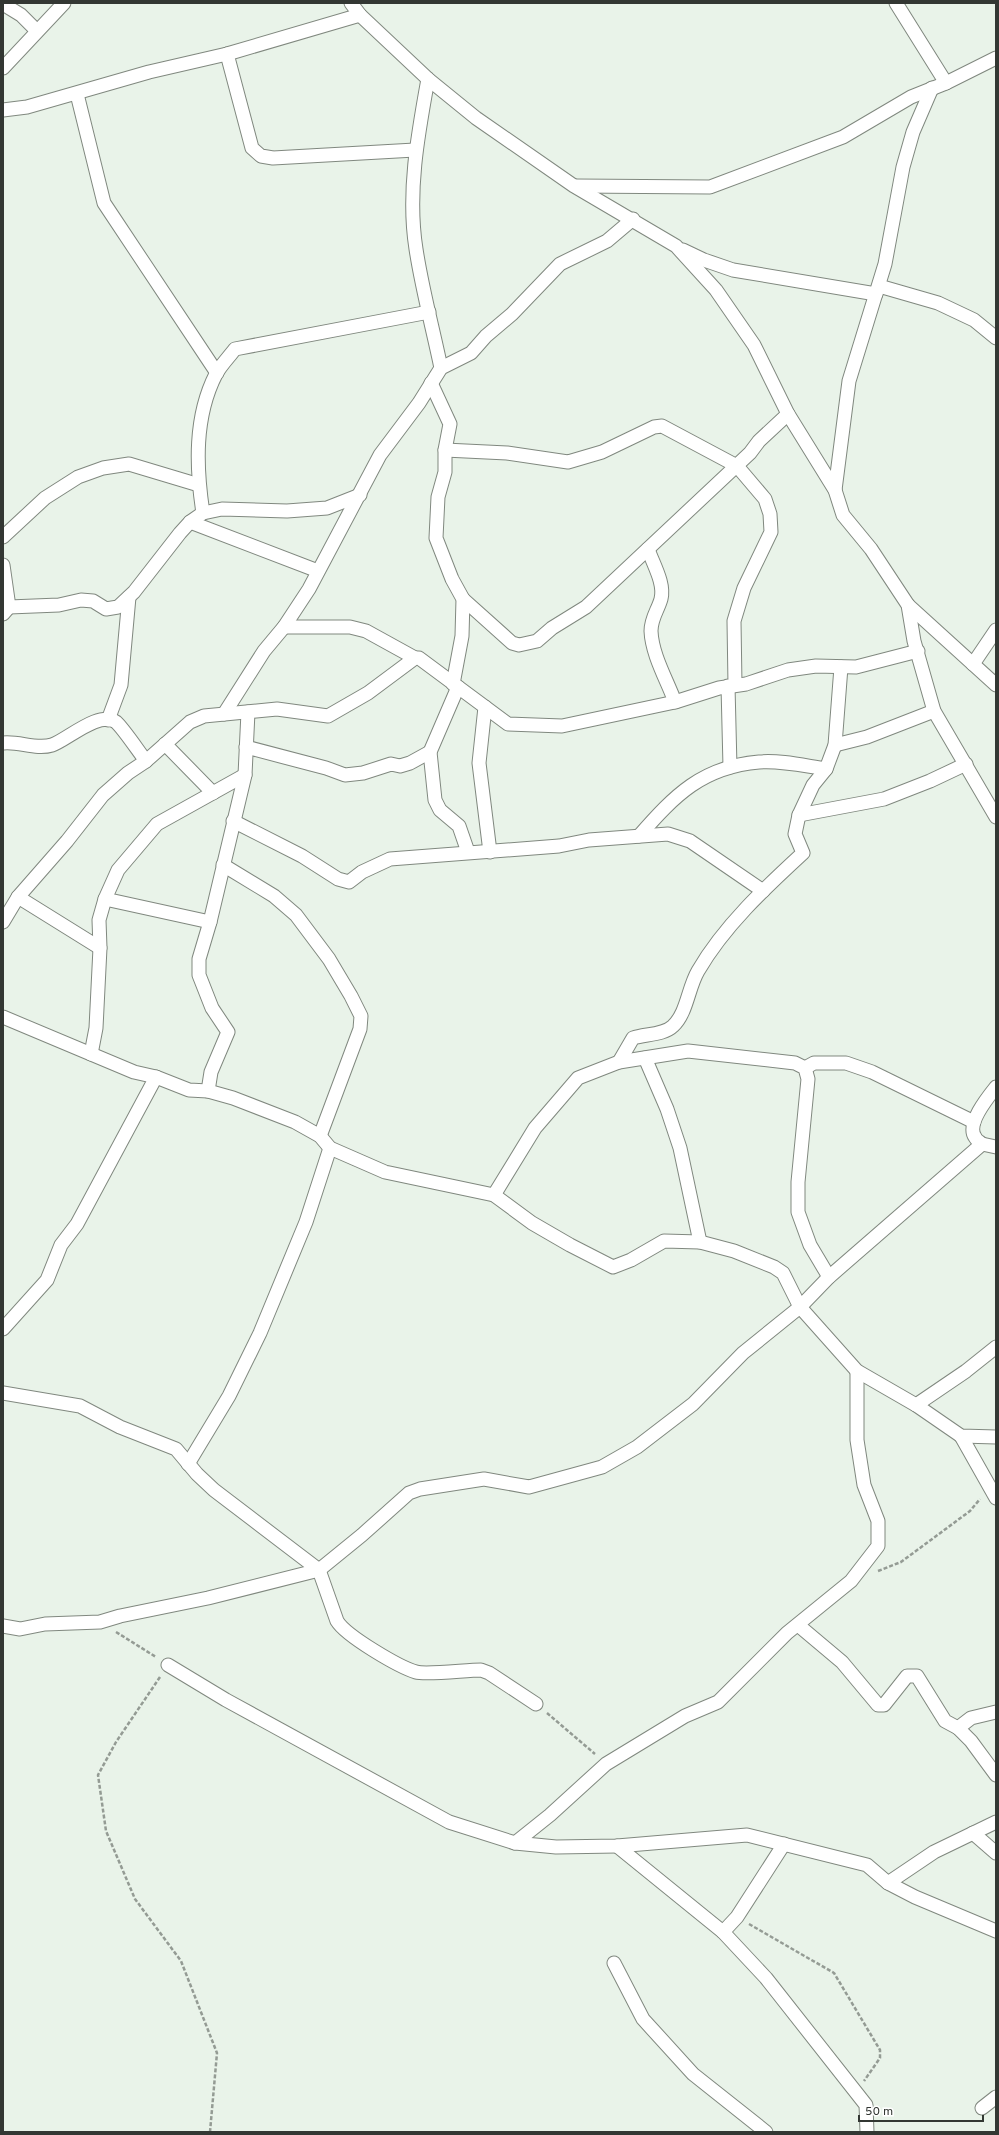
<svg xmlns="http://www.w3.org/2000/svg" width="999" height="2135" viewBox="0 0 999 2135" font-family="Overpass,sans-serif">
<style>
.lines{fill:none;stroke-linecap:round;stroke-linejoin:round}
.street-casing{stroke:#80887f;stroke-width:15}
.path{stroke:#949b94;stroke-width:2.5;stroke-dasharray:4 2;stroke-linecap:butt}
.street{stroke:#fff;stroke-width:13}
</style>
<rect width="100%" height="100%" fill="#e9f3e9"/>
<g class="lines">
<defs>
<g id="street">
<polyline points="351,3 360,15 428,79 476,118 574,186 676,246 716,290 754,345 788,414 835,490 843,515 871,549 908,605 914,641 934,711 996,817"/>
<polyline points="896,3 946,83"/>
<polyline points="3,4 21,15 37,31"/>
<polyline points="227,54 252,148 261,156 273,158 415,150"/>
<polyline points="3,68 64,3"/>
<path d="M 428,79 C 418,134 407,193 416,249 C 422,289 433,329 441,368"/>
<polyline points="77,94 104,203 217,373"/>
<polyline points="3,110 27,107 149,72 227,54 360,15"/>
<polyline points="576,186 710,187 843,137 911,97 946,83 996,58"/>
<polyline points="683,250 704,260 733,270 876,294"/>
<polyline points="879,286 938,303 974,320 996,338"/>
<polyline points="431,383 450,424 445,450 445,472 438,497 436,538 452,579 463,599 462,636 453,684"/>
<polyline points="445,450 507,453 568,462 602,452 654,427 662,426 737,466 765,499 770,514 771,532 744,588 734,621 735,685"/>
<polyline points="835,490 849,381 885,264 903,167 913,132 932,88"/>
<path d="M 203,513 C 196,467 194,417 216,374 C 221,365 229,357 235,349 L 429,312"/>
<polyline points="190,522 318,571"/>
<polyline points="3,537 45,498 78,477 103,468 129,464 199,485"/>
<path d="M 648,549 C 653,564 665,583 661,599 C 658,610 651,618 651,631 C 652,655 667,680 675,702"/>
<polyline points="3,565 9,607 3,614"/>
<polyline points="463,599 512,643 519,645 537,641 552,628 586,607 750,453 759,441 788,414"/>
<polyline points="908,605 996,685"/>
<polyline points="9,607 59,605 81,600 93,601 106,609 118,607 134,592 180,533 190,522 203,513 222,509 287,511 327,508 360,495"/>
<polyline points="284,627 350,627 366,631 415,658"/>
<polyline points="973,664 996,630"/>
<polyline points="728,686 730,767"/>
<polyline points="458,687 430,752 435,800 440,810 459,826 468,852"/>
<polyline points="485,707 479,763 490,852"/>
<polyline points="224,714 264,651 284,627 309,589 380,455 419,403 441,368 471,353 486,336 512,314 560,264 607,241 633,219"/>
<polyline points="108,720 121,685 129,597"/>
<path d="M 3,743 C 19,741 36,750 52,745 C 67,740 99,710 116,722 C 123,728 139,752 146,761"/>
<polyline points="165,744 213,793"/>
<polyline points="835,745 867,737 934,711"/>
<polyline points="246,747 326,768 345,775 363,773 391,764 400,766 410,763 430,752"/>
<polyline points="799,815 884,799 930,781 966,764"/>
<polyline points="233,821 302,856 338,879 349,882 362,872 390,859 559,846 589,840 668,834 690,841 763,891"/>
<path d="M 639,836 C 675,795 702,767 759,762 C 781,760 805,766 826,769"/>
<polyline points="223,865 274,896 296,915 329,959 351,996 361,1016 360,1029 320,1136"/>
<polyline points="18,897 100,948"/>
<polyline points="105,899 210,922"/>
<polyline points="3,922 18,897 67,841 103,795 128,773 146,761 190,722 204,716 277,709 328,716 368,693 415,658 419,658 508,724 562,726 675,702 719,688 746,684 788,670 816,666 856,667 918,651"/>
<polyline points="3,1017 134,1072 156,1077 189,1090 208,1091 233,1098 295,1122 320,1136 330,1148 385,1172 494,1195 532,1223 570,1245 613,1267 631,1260 664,1241 700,1242 734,1251 774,1267 783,1273 800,1307 857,1371 916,1405 961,1436 996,1437"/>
<polyline points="91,1054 96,1028 100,948 99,920 105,899 118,870 157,824 245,775"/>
<polyline points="645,1058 667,1109 680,1148 700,1242"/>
<path d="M 619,1062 L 633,1038 C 645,1034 664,1035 673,1026 C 687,1013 688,988 698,971 C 724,926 765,888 803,853 L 795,834 L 799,815 L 813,785 L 826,769 L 835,745 L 841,667"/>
<polyline points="805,1068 814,1063 846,1063 872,1072 974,1122"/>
<polyline points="208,1091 211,1072 228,1032 212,1008 199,975 199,959 210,922 245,775 248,712"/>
<polyline points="982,1144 996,1147"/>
<polyline points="494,1195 535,1128 578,1078 619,1062 688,1051 795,1063 805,1068 808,1079 798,1182 798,1212 810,1245 829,1277"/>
<polyline points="3,1329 47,1280 61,1245 77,1224 156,1077"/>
<path d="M 3,1393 L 80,1406 L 120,1427 L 176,1449 L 197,1474 L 214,1490 L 319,1570 L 337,1621 C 346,1636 399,1667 416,1672 C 426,1675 467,1670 481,1670 L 489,1673 L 536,1704"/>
<polyline points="916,1405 966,1371 996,1347"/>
<polyline points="961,1436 996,1498"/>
<polyline points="188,1464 229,1396 260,1333 306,1222 330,1148"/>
<polyline points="798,1625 842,1662 878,1705 884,1705 907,1676 917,1676 945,1721 958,1728 971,1741 996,1775"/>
<path d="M 3,1626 L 20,1629 L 45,1624 L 100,1622 L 120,1616 L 208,1598 L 319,1570 L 362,1535 L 409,1493 L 420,1489 L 484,1479 L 529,1487 L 602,1467 L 637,1447 L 693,1404 L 743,1353 L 800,1307 L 829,1277 L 982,1144 C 980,1142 976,1140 975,1137 C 966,1124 988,1097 996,1087"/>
<polyline points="168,1665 226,1700 449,1822 515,1843 556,1847 617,1846 747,1835 867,1865 888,1883 915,1897 996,1931"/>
<polyline points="958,1728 971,1718 996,1712"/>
<polyline points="973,1833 996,1853"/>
<polyline points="515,1843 550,1815 606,1764 685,1716 718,1702 787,1633 851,1581 878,1546 878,1521 864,1485 857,1440 857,1371"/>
<polyline points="617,1846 723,1932 766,1978 866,2105 867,2132"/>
<polyline points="888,1883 934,1852 996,1822"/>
<polyline points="723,1932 737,1917 784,1844"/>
<polyline points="614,1963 643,2019 693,2074 766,2132"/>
<polyline points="982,2108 996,2097"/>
</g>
</defs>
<use href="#street" class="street-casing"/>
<g class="path">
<polyline points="878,1571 901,1562 970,1511 980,1499"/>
<polyline points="116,1632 156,1657"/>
<polyline points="160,1677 116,1742 98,1775 106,1831 135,1899 181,1961 217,2053 210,2132"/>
<polyline points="547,1713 595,1754"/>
<polyline points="749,1924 834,1973 880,2050 880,2058 864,2081"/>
</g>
<use href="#street" class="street"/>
</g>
<rect width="999" height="2135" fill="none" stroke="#333733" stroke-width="8"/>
<path d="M859 2115v6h124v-6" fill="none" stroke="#333733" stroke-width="2"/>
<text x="865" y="2115" font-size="12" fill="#333733" stroke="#ffffff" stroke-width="3" paint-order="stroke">50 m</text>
</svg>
